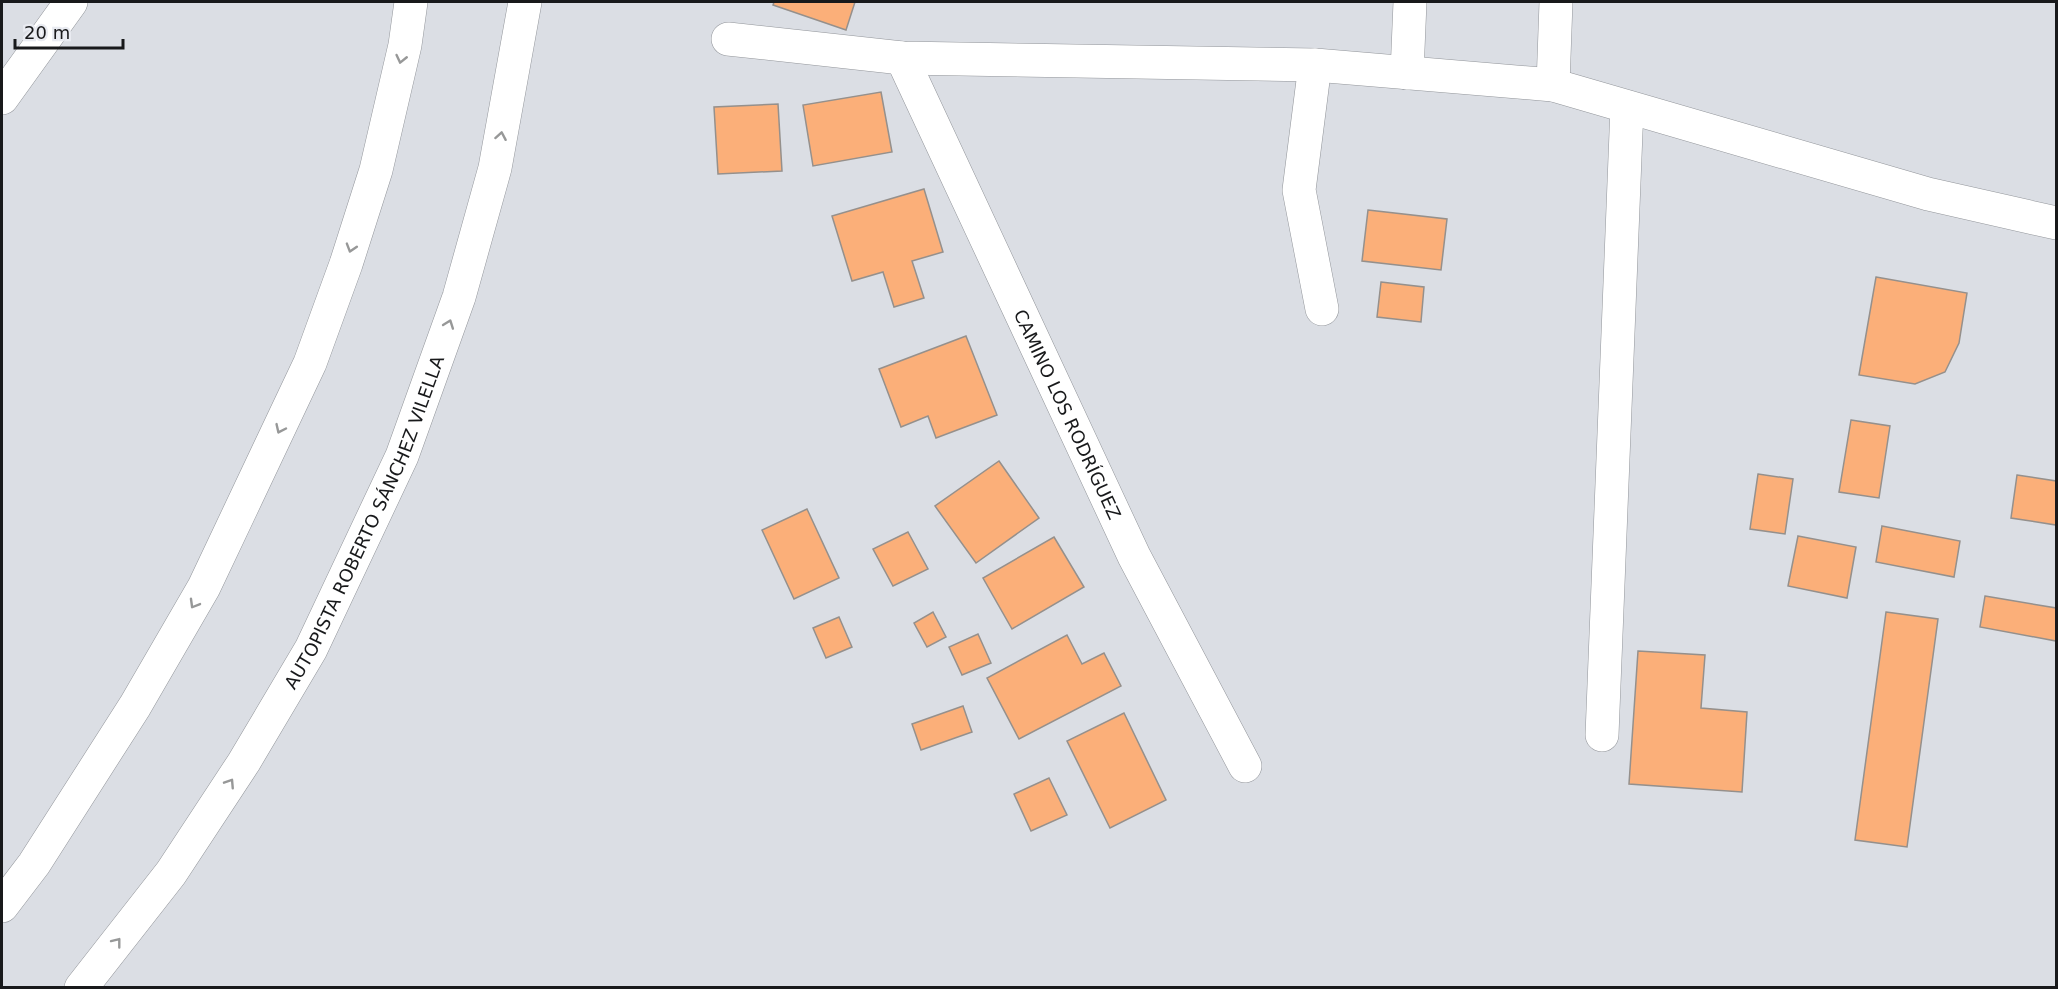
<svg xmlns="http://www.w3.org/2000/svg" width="2058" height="989" viewBox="0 0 2058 989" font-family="'DejaVu Sans',sans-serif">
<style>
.building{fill:#fbaf79;stroke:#95908c;stroke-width:1.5}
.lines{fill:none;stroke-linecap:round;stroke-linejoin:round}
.minor-casing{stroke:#92959a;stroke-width:34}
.motorway-casing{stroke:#92959a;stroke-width:34}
.minor{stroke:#fff;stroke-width:33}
.motorway{stroke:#fff;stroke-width:33}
.oneway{stroke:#979898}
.labels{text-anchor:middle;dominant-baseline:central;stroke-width:4.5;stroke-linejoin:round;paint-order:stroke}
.street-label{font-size:18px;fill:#18191b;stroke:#e9ebf1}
</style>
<rect width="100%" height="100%" fill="#dbdee4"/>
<g class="building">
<polygon points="774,2 855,2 846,30 773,5"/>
<polygon points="881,92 892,152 813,166 803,105"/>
<polygon points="778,104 782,171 718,174 714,107"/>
<polygon points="924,189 943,252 912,261 924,298 894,307 883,272 852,281 832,216"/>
<polygon points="1368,210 1447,219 1441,270 1362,261"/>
<polygon points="1876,277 1967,293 1959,343 1945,372 1915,384 1859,375"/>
<polygon points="1381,282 1424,287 1421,322 1377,317"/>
<polygon points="966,336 997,415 936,438 928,416 901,427 879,369"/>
<polygon points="1851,420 1890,426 1879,498 1839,492"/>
<polygon points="999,461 1039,518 976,563 935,506"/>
<polygon points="1758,474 1793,479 1785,534 1750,529"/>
<polygon points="2017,475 2056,481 2056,525 2011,518"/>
<polygon points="807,509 839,578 794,599 762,530"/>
<polygon points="1882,526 1960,541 1954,577 1876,562"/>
<polygon points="908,532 928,569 893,586 873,549"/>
<polygon points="1798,536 1856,547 1847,598 1788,586"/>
<polygon points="1054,537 1084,587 1012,629 983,578"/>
<polygon points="1985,596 2056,608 2056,641 1980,627"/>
<polygon points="933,612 946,637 927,647 914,623"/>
<polygon points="1886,612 1938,619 1907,847 1855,840"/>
<polygon points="839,617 852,647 826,658 813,628"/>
<polygon points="978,634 991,663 962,675 949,647"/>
<polygon points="1067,635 1082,664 1104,653 1121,686 1019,739 987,678"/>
<polygon points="1638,651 1705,655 1701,708 1747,712 1742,792 1629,784"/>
<polygon points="963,706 972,732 921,750 912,724"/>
<polygon points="1124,713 1166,800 1110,828 1067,741"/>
<polygon points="1049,778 1067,815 1031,831 1014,794"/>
</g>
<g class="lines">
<defs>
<g id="minor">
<polyline points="728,39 902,58 1315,65 1553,85 1928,194 2056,223"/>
<path id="s1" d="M 902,58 L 1134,556 L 1245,766"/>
<polyline points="1315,65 1299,190 1322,309"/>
<polyline points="1407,73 1410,2"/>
<polyline points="1553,85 1556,2"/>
<polyline points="2,98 71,2"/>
<polyline points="1602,735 1627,107"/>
</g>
<g id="motorway">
<polyline points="2,906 34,864 135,706 204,587 310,363 346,264 376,170 405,45 411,2"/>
<path id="s2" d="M 81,988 L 171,873 L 244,762 L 311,649 L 402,456 L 459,297 L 495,168 L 525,2"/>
</g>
</defs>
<use href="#minor" class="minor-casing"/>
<use href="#motorway" class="motorway-casing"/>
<use href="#minor" class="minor"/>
<use href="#motorway" class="motorway"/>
</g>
<defs><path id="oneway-chevron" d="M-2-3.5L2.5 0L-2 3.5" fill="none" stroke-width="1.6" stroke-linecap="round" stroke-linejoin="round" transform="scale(1.5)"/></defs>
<g class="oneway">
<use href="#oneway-chevron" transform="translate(401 59) rotate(103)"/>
<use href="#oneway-chevron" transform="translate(501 136) rotate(-80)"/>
<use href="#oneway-chevron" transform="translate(351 248) rotate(107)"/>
<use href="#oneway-chevron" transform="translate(449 324) rotate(-70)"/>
<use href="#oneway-chevron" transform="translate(280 429) rotate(115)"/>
<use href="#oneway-chevron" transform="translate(194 604) rotate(120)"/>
<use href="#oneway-chevron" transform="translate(230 783) rotate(-57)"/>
<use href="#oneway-chevron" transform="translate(117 942) rotate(-52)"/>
</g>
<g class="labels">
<g class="street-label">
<text stroke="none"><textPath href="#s1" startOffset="393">CAMINO LOS RODRÍGUEZ</textPath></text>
<text stroke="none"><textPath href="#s2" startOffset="548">AUTOPISTA ROBERTO SÁNCHEZ VILELLA</textPath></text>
</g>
</g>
<rect width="2058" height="989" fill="none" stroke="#18191b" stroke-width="6"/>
<path d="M15 39v9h108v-9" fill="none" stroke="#18191b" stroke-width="3"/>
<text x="24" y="39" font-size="18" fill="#18191b" stroke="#e9ebf1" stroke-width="4.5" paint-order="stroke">20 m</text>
</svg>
